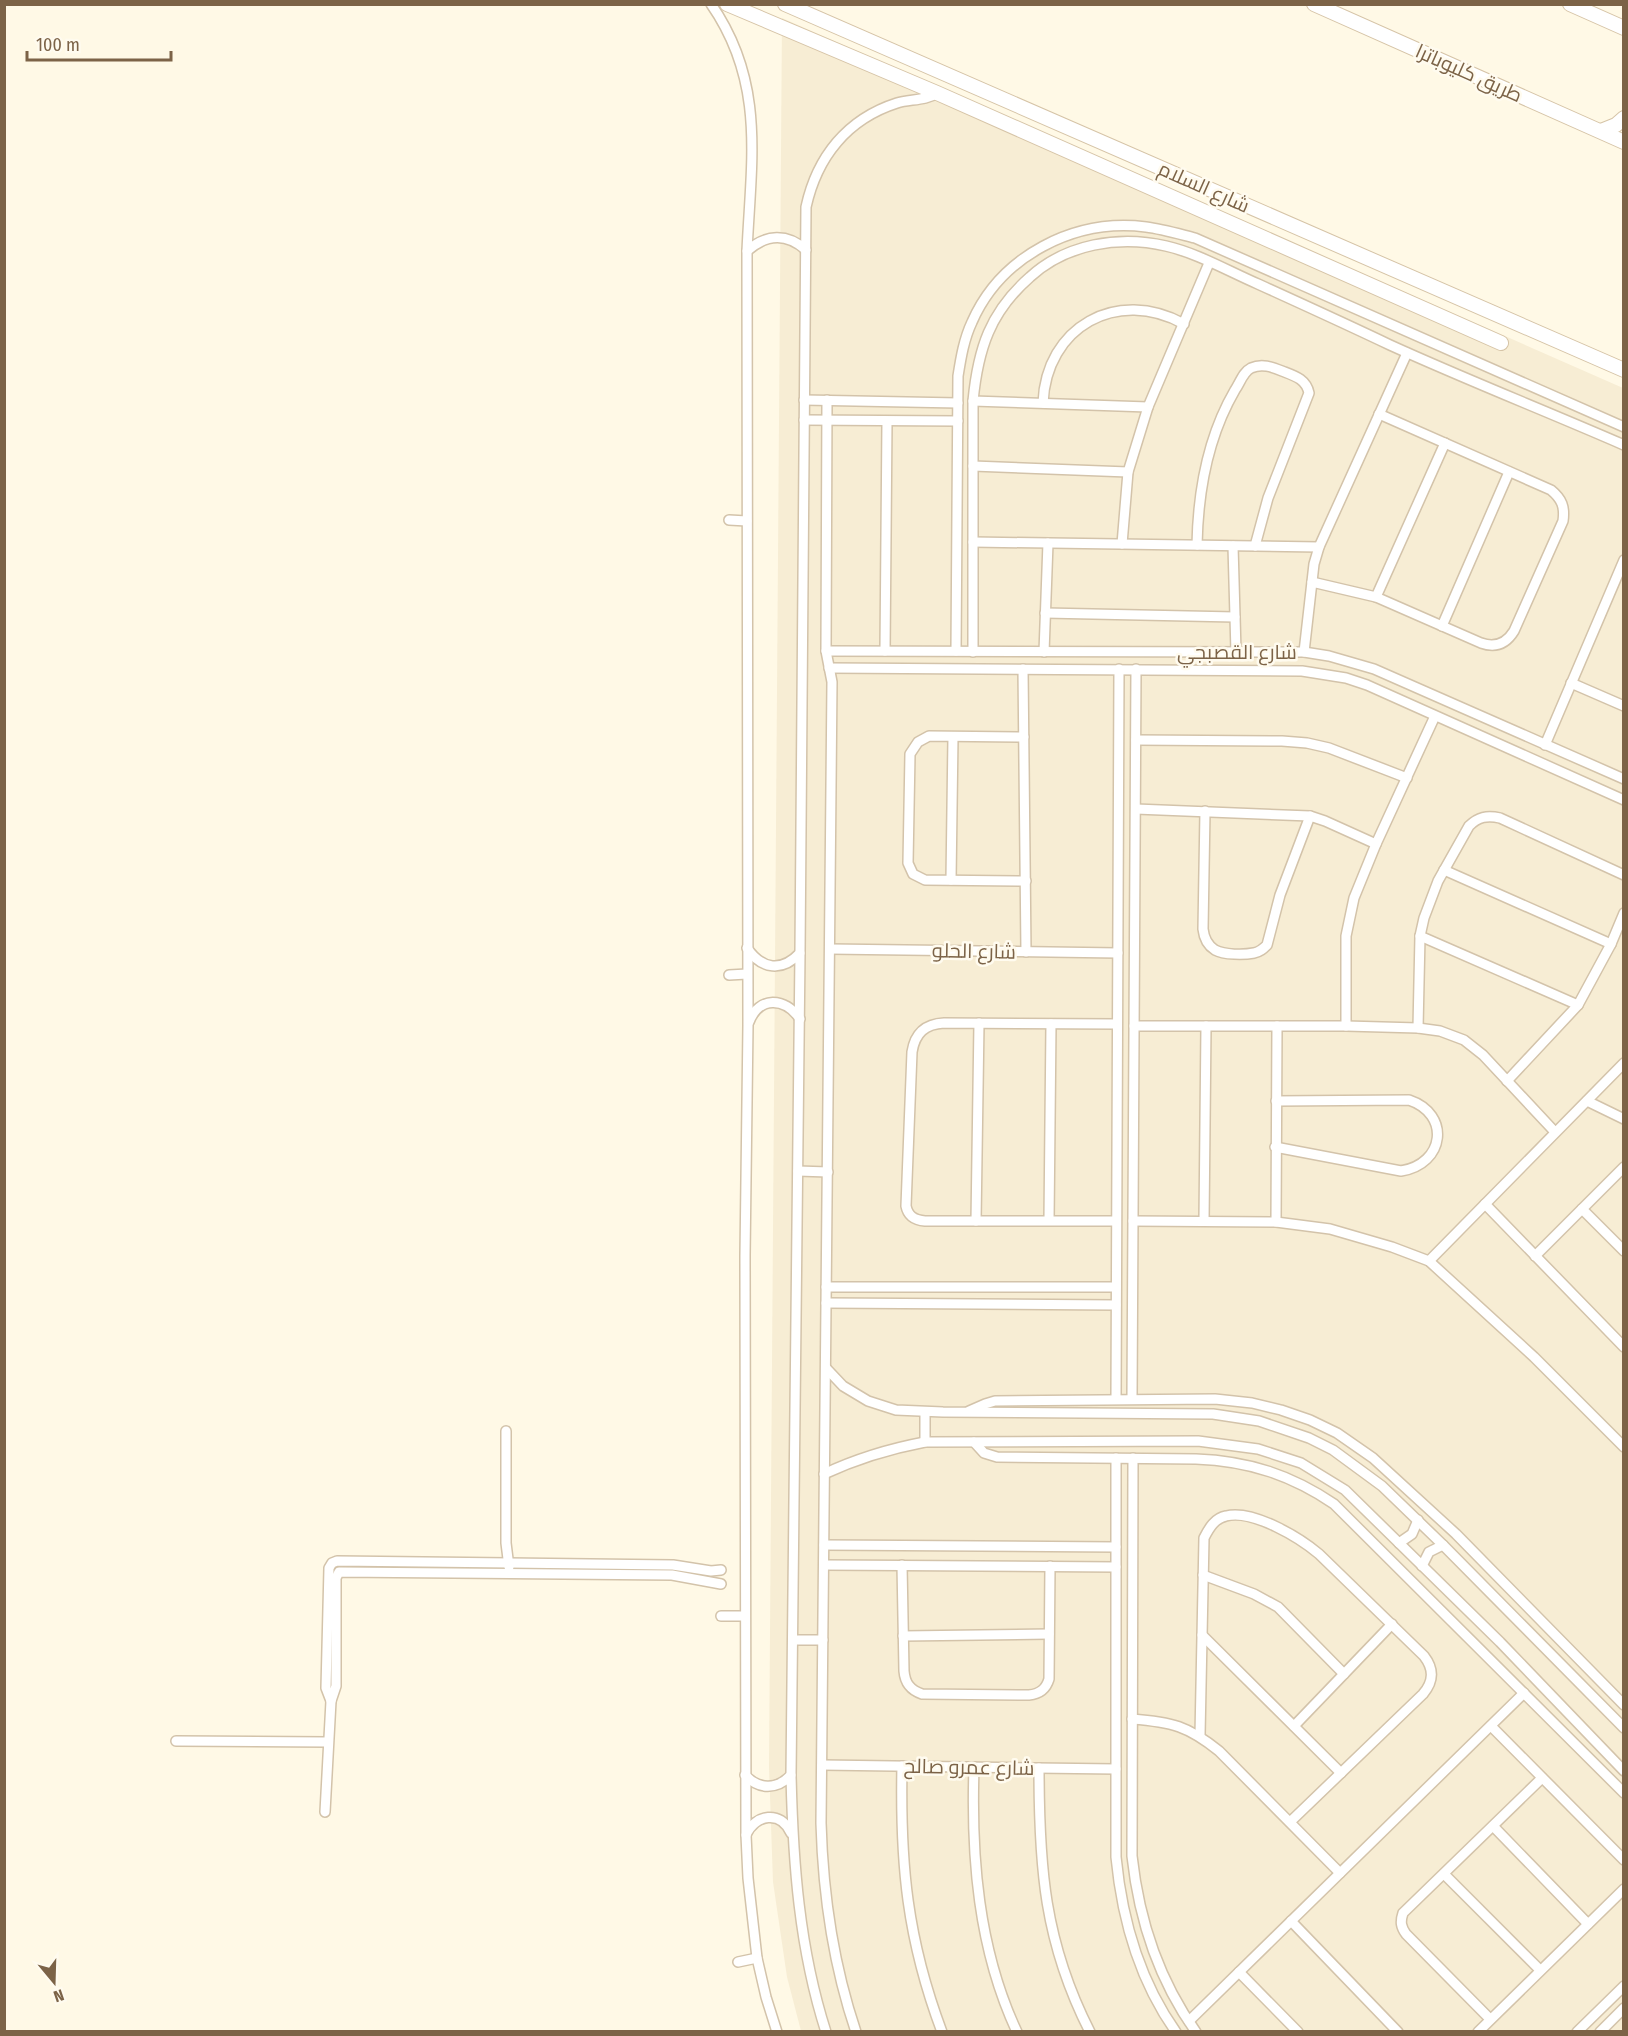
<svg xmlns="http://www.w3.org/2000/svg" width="1628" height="2036" viewBox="0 0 1628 2036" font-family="'Fira Sans Condensed',Cairo,sans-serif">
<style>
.residential{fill:#f7edd4}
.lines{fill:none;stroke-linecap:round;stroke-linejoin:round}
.street-casing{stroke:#d3c3aa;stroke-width:12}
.secondary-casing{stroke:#d6c4a7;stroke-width:16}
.street{stroke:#fff;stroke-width:9}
.secondary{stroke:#fff;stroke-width:14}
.labels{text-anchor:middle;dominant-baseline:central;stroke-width:5;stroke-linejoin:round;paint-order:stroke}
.street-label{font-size:20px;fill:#7c6347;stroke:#fffbef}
</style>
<rect width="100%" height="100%" fill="#fff9e6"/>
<polygon class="residential" points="782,18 1623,388 1623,2031 801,2031 787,1977 773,1882 769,1767"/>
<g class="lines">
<defs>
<g id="street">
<path d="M 711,4 C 766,83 751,161 747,251 L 748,1025 L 745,1256 L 746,1835 L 748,1878 L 757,1958 L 766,1997 L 777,2032"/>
<path d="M 747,251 C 766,234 787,233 806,250"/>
<polyline points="804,400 958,403"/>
<path d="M 827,400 L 826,651 L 832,682 L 821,1823 C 823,1894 833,1964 856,2032"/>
<polyline points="973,401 1148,407"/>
<path d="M 1043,403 C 1046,327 1117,287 1184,324"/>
<polyline points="804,420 958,421"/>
<polyline points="973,466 1128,472"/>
<polyline points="729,520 747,521"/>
<polyline points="973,542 1319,547"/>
<polyline points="1122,544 1128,472 1148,407 1209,263"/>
<path d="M 1197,545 C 1198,491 1207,438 1235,390 C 1240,383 1243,372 1251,368 C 1262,363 1272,367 1282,371 C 1295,376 1306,379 1309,393 L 1268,498 L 1255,546"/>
<polyline points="1233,546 1236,652"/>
<path d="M 1312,582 L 1376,597 L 1481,643 C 1495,648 1506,644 1514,631 L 1563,521 C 1565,507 1562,499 1551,490 L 1379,414"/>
<polyline points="1376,597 1445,443"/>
<polyline points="1045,613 1235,617"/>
<polyline points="1442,626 1509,472"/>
<polyline points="826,651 1304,652 1329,656 1374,669 1624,779"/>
<polyline points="885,651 887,421"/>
<path d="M 956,651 L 958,376 C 961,357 964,339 972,322 C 1001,256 1074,218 1146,227 C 1162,229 1179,234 1195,238 L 1624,427"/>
<path d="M 973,652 L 973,401 C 978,349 990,312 1030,277 C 1066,244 1119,235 1166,246 C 1197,253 1228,271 1258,284 C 1302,304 1346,324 1390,345 C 1467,380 1546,411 1624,445"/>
<polyline points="1044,652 1048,543"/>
<polyline points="1304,652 1314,564 1319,547 1407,353"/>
<polyline points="829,668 1302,671 1346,678 1367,685 1624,800"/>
<polyline points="1023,669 1026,952"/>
<polyline points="1571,683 1624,706"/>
<polyline points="1024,737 929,736 918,742 910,754 908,863 913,874 925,880 1026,881"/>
<polyline points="1136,740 1282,741 1307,743 1329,748 1407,778"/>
<polyline points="1545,745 1624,560"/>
<polyline points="1136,809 1310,816 1325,821 1376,844"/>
<path d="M 1205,811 L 1203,929 C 1204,938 1207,945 1215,950 C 1224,955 1244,955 1254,953 C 1260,952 1263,949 1267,945 L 1280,895 L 1310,816"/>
<polyline points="1444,870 1611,944"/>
<polyline points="951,880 953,737"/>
<polyline points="1420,936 1578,1005"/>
<path d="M 747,948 C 762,970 782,972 800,953"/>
<polyline points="830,949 1118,953"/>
<polyline points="729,975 747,974"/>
<path d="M 749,1022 C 759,996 785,997 800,1019"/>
<polyline points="1134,1026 1346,1026 1418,1028 1440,1031 1464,1040 1483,1055 1555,1132"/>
<polyline points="1346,1026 1346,936 1354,898 1376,844 1435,716"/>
<path d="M 1418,1028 L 1420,936 L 1424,918 L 1438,881 L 1469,826 C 1478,817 1487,815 1500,818 L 1624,875"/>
<polyline points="1507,1081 1578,1005 1611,944 1624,913"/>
<polyline points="1587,1101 1624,1119"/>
<path d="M 1275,1147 L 1401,1171 C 1445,1164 1451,1114 1409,1100 L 1276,1101"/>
<polyline points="798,1171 828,1172"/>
<polyline points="1485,1204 1624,1347"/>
<polyline points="1582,1209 1624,1251"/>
<polyline points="1049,1220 1051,1024"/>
<polyline points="976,1221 979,1023"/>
<path d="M 1116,1221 L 925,1221 C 914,1220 908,1216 906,1206 L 912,1052 C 915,1033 925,1024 944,1023 L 1117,1024"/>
<polyline points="1133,1221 1276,1222 1330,1229 1392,1247 1429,1261 1534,1357 1624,1447"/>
<polyline points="1204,1221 1206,1026"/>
<polyline points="1276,1222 1277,1026"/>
<polyline points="1535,1256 1624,1167"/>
<polyline points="1429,1261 1624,1063"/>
<polyline points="826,1287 1116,1287"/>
<polyline points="826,1303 1116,1305"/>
<polyline points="826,1368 843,1386 868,1401 896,1410 943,1412 1213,1414 1259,1421 1309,1438 1333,1450 1382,1486 1443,1545 1624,1728"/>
<polyline points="1116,1399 1119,669"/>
<polyline points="1132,1399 1136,669"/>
<polyline points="969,1411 985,1404 995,1401 1215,1399 1252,1403 1281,1410 1310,1420 1337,1433 1373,1458 1456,1534 1624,1705"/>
<polyline points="506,1431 506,1543 509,1567"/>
<polyline points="925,1442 925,1412"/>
<path d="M 974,1442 L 984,1453 L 997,1457 L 1196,1459 C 1249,1461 1291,1475 1334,1504 L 1624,1793"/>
<path d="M 1116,1458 L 1116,1857 C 1122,1919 1139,1980 1176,2032"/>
<path d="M 1133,1458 L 1132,1856 C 1139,1920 1158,1979 1196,2032"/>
<path d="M 824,1474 C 858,1458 888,1449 925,1442 L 1198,1441 L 1258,1449 L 1301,1463 L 1345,1490 L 1500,1642 L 1624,1771"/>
<polyline points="1399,1543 1412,1534 1418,1520"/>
<polyline points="824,1545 1116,1547"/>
<polyline points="824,1565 1116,1567"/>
<path d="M 902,1565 L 904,1671 C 905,1683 910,1690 922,1694 L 1029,1695 C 1040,1694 1046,1689 1049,1679 L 1050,1566"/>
<polyline points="1422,1566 1429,1552 1443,1545"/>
<polyline points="1203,1575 1254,1594 1278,1607 1344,1674"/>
<polyline points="721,1616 745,1616"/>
<polyline points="1202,1635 1341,1773"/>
<polyline points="903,1636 1049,1634"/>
<polyline points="793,1640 823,1640"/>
<polyline points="331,1701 326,1688 329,1568 332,1563 337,1561 673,1565 711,1571 721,1570"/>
<path d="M 1132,1719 C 1172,1722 1188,1726 1219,1751 L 1340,1873"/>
<polyline points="1294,1726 1392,1624"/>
<polyline points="1491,1726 1624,1860"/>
<path d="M 1200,1735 L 1204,1538 C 1209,1528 1215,1518 1226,1516 C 1253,1509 1300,1538 1319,1554 L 1424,1656 C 1434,1669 1434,1681 1423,1694 L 1290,1822"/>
<polyline points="176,1741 328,1742"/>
<polyline points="822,1765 1116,1769"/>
<path d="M 902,1766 C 900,1864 907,1939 942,2032"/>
<path d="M 974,1767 C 971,1856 978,1949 1017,2032"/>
<path d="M 1039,1768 C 1039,1866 1044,1942 1090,2032"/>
<path d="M 745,1775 C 759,1790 777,1790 791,1775"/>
<polyline points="325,1812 331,1701 336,1686 336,1578 339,1572 672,1575 721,1584"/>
<polyline points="1493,1826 1588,1924"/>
<path d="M 746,1835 C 755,1814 781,1810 791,1833"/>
<polyline points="1444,1874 1540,1970"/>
<polyline points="1291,1921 1398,2032"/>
<polyline points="738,1962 757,1958"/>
<polyline points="1239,1972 1298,2032"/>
<path d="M 1490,2019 L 1406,1934 C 1401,1927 1400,1922 1403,1913 L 1542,1778"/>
<polyline points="1189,2021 1524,1693"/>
<path d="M 826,2032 C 799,1948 793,1862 791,1775 L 800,953 L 806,207 C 817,157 847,119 897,103 C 909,99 926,101 937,93"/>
<polyline points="1478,2032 1624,1889"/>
<polyline points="1577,2032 1624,1986"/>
<polyline points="1600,2032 1624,2008"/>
</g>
<g id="secondary">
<polyline points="727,4 937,93 1501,343"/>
<polyline points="785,4 1624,370"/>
<polyline points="1314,4 1624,142"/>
<polyline points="1570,4 1624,28"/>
<polyline points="1601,131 1616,125 1624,118"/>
</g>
</defs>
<use href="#street" class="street-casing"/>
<use href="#secondary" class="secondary-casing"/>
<use href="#street" class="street"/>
<use href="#secondary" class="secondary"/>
</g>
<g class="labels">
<g class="street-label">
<text transform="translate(1469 73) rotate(24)">طريق كليوباترا</text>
<text transform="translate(1204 187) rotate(24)">شارع السلام</text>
<text x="1237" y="652">شارع القصبجي</text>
<text transform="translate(974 951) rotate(1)">شارع الحلو</text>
<text transform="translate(969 1767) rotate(1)">شارع عمرو صالح</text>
</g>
</g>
<rect width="1628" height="2036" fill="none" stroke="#7c6347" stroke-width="12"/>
<g transform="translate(54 1982) rotate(161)" stroke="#fffbef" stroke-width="4.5" paint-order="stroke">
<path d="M0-4.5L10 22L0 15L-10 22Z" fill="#7c6347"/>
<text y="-9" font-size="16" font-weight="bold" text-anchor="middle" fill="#7c6347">N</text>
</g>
<path d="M27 51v9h144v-9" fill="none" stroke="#7c6347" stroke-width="3"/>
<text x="36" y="51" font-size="18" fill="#7c6347" stroke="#fffbef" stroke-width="4.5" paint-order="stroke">100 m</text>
</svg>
